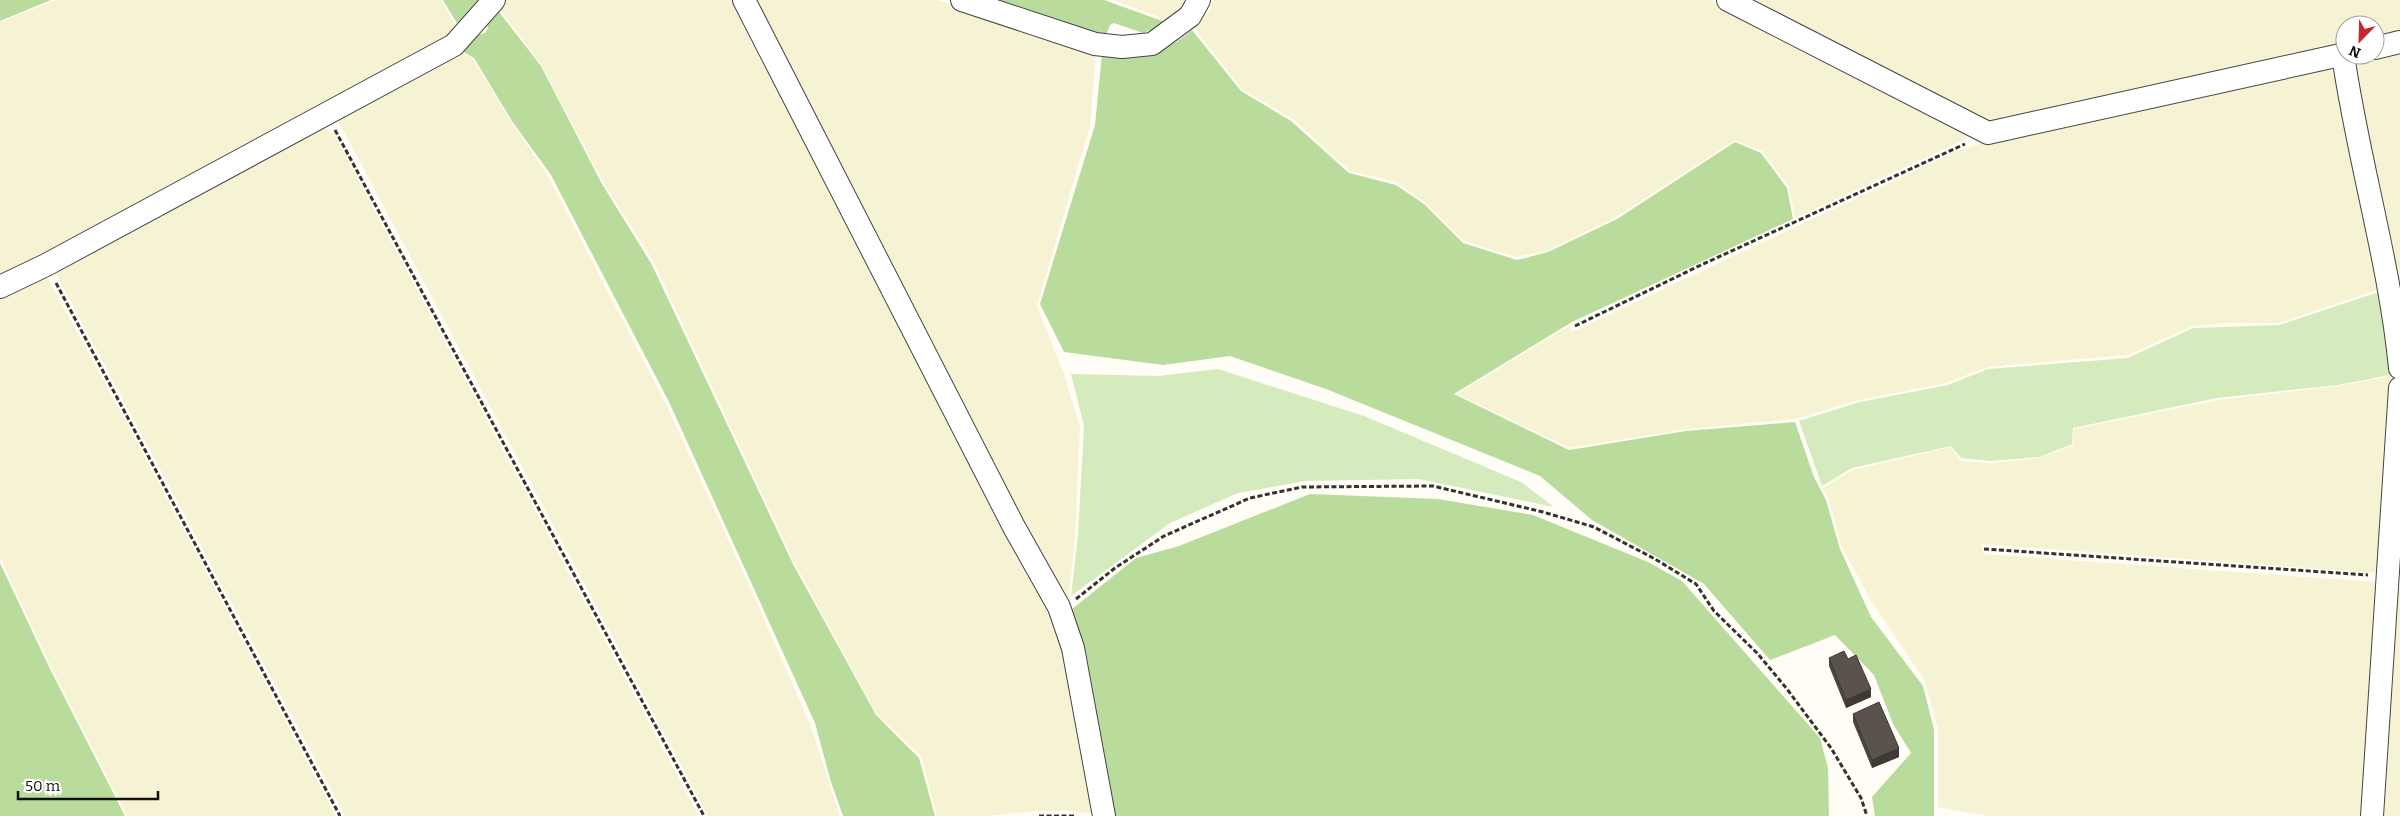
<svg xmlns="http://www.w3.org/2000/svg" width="2400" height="816" viewBox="0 0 2400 816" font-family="Bitter,serif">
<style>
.farmland{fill:#f6f3d4}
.green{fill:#d5ebbd}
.forest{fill:#b9dc9c}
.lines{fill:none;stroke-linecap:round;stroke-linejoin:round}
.street-casing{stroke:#444;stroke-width:24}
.path{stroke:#333;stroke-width:3;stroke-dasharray:5 2.5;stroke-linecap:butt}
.street{stroke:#fff;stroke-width:22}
.wall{fill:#4d4742}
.shaded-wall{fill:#3f3936}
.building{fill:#5a524d;stroke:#3f3936}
</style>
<rect width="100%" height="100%" fill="#fffdf5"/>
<g class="farmland">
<polygon points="56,0 441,0 459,31 0,281 0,22"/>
<polygon points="504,0 737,0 1057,617 1093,814 1070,811 1034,811 986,816 937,816 921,756 876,713 794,562 653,261 603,182 541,64 498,7"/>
<polygon points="751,0 937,0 1096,54 1090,126 1037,306 1064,374 1080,427 1075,538 1069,597 1063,596"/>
<polygon points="1113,0 1191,0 1171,21"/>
<polygon points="1214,0 1710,0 1817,54 1969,135 1964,140 1795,218 1789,186 1762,151 1735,140 1616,217 1547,251 1516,257 1464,241 1425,203 1397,182 1350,171 1293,119 1242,89 1193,27 1209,11"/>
<polygon points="1742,0 2400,0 2400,36 2375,42 2375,25 2345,25 2345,49 1991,126"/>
<polygon points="457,50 473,59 511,122 548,176 666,404 749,585 810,724 840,816 708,816 336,117"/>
<polygon points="2400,50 2400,280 2394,282 2353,69 2359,59"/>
<polygon points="2318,67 2330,69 2338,79 2384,288 2279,323 2230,323 2192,326 2128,355 1988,367 1946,383 1859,400 1795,419 1687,429 1569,448 1457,394 1570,325 1572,332 1957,151 2000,137"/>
<polygon points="319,126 333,133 699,816 345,816 55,272"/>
<polygon points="47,277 130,429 336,816 127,816 51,667 0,557 0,292"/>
<polygon points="2395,375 2383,571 2376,573 1981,544 1984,554 2377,582 2365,816 1988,816 1938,807 1938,729 1925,681 1871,601 1841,545 1829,500 1823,488 1853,470 1950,447 1961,461 1991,463 2038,458 2073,445 2074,429 2218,400 2338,386"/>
<polygon points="2400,586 2400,816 2379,816 2397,587"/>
</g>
<g class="green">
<polygon points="2385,290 2395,374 2338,385 2217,398 2073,428 2072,444 2039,457 1991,461 1961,458 1951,446 1852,468 1822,486 1799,421 1860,402 1948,385 1988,369 2128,358 2193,328 2279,325"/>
<polygon points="1218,369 1364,416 1521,482 1554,507 1419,479 1306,481 1238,493 1170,523 1071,596 1078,535 1084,426 1071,374 1159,376"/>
</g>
<g class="forest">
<polygon points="0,0 51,0 0,21"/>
<polygon points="443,0 480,0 458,25"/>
<polygon points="985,0 1104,0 1168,23 1143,33 1114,23 1110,25 1106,35 1101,36"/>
<polygon points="496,8 541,66 602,184 651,263 793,564 876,715 919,758 935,816 843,816 831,782 815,723 669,402 551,175 512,121 474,58 458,49 474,36 485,33 488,28 487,23"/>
<path d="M 1192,30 L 1241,91 L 1291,121 L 1349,173 L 1396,185 L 1424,204 L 1463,243 L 1517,260 L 1548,252 L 1617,219 L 1735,142 L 1761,153 L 1787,188 L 1793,219 L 1572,322 L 1454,394 L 1569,450 L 1686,431 L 1795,422 L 1814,477 L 1826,500 L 1840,549 L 1871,617 L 1923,686 L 1934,730 L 1934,816 L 1875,816 L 1872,797 L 1911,753 L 1893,724 L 1874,675 L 1835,635 L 1770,660 L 1704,584 L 1592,520 L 1540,476 L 1326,389 L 1230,356 L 1163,365 L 1064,352 L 1040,304 L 1095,125 L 1102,54 C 1135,65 1167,52 1192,30 Z"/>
<polygon points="1310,494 1438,499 1533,515 1648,562 1682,581 1820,738 1828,768 1829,816 1112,816 1067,613 1136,558 1179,546"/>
<polygon points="0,563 50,669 125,816 0,816"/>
</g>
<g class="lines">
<defs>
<g id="street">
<polyline points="744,0 1014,527 1059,607 1073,648 1104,816"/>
<polyline points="962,0 1095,44 1122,47 1152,44 1190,16 1199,0"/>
<polyline points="1728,0 1988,133 2345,54"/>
<polyline points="2375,48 2400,42"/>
<path d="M 2343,55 C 2358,160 2390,263 2400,368"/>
<polyline points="0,287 46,265 454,45 494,0"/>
<polyline points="2372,816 2400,388"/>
</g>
</defs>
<use href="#street" class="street-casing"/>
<g class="path">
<polyline points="335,130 704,816"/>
<polyline points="56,283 340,816"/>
<polyline points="1575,326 1701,265 1965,144"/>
<polyline points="1984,549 2368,575"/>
<polyline points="1076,599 1115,568 1164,536 1250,498 1302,487 1433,486 1543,512 1594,527 1655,559 1696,584 1714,611 1758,654 1787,689 1831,748 1861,798 1867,816"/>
<polyline points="1039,816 1074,816"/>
</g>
<use href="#street" class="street"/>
</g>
<g class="wall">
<polygon points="1829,658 1848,659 1871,697 1846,708 1829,666"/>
<polygon points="1853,714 1899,757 1872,768 1853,722"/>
</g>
<g class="shaded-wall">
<polygon points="1871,689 1871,697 1846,708 1846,700"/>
<polygon points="1899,748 1899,757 1872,768 1872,760"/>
</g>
<g class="building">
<polygon points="1844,651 1848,659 1856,655 1871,689 1846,700 1829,658"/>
<polygon points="1879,702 1899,748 1872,760 1853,714"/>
</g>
<g transform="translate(2360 40) rotate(203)"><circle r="24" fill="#ffffff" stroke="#a0a0a0"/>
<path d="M0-4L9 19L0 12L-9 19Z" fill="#c4262e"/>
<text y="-8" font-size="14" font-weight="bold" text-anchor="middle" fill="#111111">N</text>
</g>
<path d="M18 791v8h140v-8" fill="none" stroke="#111111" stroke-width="2.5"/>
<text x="25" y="791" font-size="15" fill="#111111" stroke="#ffffff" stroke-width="4" paint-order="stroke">50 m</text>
</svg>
